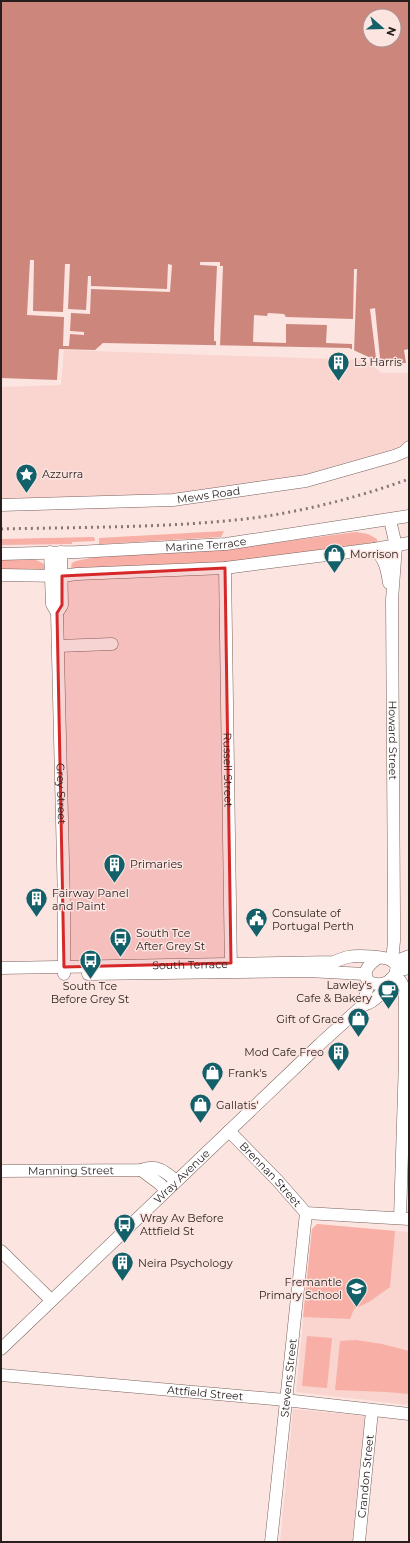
<svg xmlns="http://www.w3.org/2000/svg" width="410" height="1543" viewBox="0 0 410 1543" font-family="Montserrat,sans-serif">
<style>
.built{fill:#fad5cf}
.green{fill:#f8afa5}
.water{fill:#cc867c;fill-rule:evenodd}
.pier{fill:#fce5e1}
.lines{fill:none;stroke-linecap:round;stroke-linejoin:round}
.minor-casing{stroke:#7a625e;stroke-width:13}
.minor{stroke:#fff;stroke-width:12}
.rail{stroke:#867674;stroke-width:3;stroke-dasharray:2 4;stroke-linecap:butt}
.marked{fill:#d62828;fill-opacity:0.2;stroke:#d62828;stroke-width:3;stroke-linejoin:round}
.labels{text-anchor:middle;dominant-baseline:central;stroke-width:3;stroke-linejoin:round;paint-order:stroke}
.poi-label{font-size:11px;fill:#281e1d;stroke:#fce5e1;text-anchor:start}
.street-label{font-size:11px;fill:#281e1d;stroke:#fce5e1}
</style>
<rect width="100%" height="100%" fill="#fce5e1"/>
<g class="built">
<polygon points="64,350 365,360 382,373 409,373 409,442 394,449 209,502 105,509 1,511 1,387 61,385"/>
<polygon points="317,1224 409,1232 409,1405 296,1392 312,1229"/>
<polygon points="293,1409 365,1416 352,1542 280,1542"/>
</g>
<g class="green">
<polygon points="224,531 221,537 102,544 99,546 99,538"/>
<polygon points="356,532 368,534 377,539 377,542 230,563 72,569 71,567 72,563 76,561 99,556 213,551"/>
<polygon points="94,537 95,541 72,542 72,544 1,545 1,539"/>
<path d="M 1,558 C 16,558 32,556 44,564 L 45,568 L 43,570 L 1,571 Z"/>
<polygon points="317,1224 395,1231 390,1287 369,1302 354,1309 350,1319 303,1317 312,1229"/>
<polygon points="307,1336 332,1338 327,1388 302,1386"/>
<polygon points="356,1340 382,1344 409,1351 409,1394 386,1392 335,1390 340,1341"/>
</g>
<path class="water" d="M 1,1 L 409,1 L 409,349 L 404,350 L 406,363 L 397,363 L 378,358 L 373,359 L 349,348 L 103,343 L 95,350 L 59,349 L 57,380 L 1,378 ZM 370,16 L 394,16 L 394,40 L 370,40 Z"/>
<g class="pier">
<polygon points="30,260 34,260 33,311 63,312 65,264 70,264 68,309 86,310 88,276 91,276 91,286 167,289 168,264 172,265 170,292 91,289 90,314 71,313 70,331 84,332 84,335 70,334 69,346 63,346 64,317 27,315"/>
<polygon points="200,262 220,262 220,266 223,266 220,347 216,347 216,341 214,341 214,331 217,266 200,265"/>
<polygon points="354,269 357,269 354,352 352,351 352,344 326,343 327,325 286,324 286,343 253,342 254,315 267,316 268,313 284,314 286,317 353,319"/>
<polygon points="375,308 380,358 376,358 370,309"/>
</g>
<g class="lines">
<defs>
<g id="minor">
<path id="s1" d="M 1,505 L 173,500 L 306,481 L 394,456 L 404,452 L 409,447"/>
<path id="s2" d="M 390,520 L 396,546 L 392,600 L 394,914 L 394,941 L 392,961"/>
<path d="M 374,549 C 385,558 387,570 389,583"/>
<path id="s3" d="M 50,552 L 52,604 L 57,613 L 64,903 L 64,974"/>
<path id="s4" d="M 1,554 L 77,552 L 226,544 L 409,516"/>
<path id="s5" d="M 225,568 L 231,971"/>
<polyline points="1,575 62,576 77,574 225,568 374,549 409,543"/>
<polyline points="57,613 62,605 61,552"/>
<polyline points="58,646 112,644"/>
<polyline points="394,962 409,956"/>
<path id="s6" d="M 1,968 L 334,962 C 339,960 343,958 348,957 C 357,955 388,956 394,962 C 402,971 390,983 381,984 C 377,985 373,983 369,982 C 361,972 369,964 378,958"/>
<polyline points="396,971 409,968"/>
<polyline points="88,974 308,971 365,974"/>
<polyline points="395,975 401,982 405,990 405,1060 400,1218"/>
<polyline points="363,1005 369,982"/>
<path id="s7" d="M 229,1131 L 277,1180 L 306,1213 L 409,1219"/>
<polyline points="141,1170 160,1184 166,1191"/>
<path id="s8" d="M 1,1171 L 141,1170 C 156,1164 165,1171 176,1181"/>
<polyline points="1,1251 51,1300"/>
<path id="s9" d="M 1,1349 L 320,1044 L 363,1005 C 376,1002 384,990 391,979"/>
<path id="s10" d="M 1,1375 L 285,1400 L 409,1414"/>
<path id="s11" d="M 271,1542 L 306,1213"/>
<path id="s12" d="M 359,1542 L 372,1411"/>
</g>
</defs>
<use href="#minor" class="minor-casing"/>
<use href="#minor" class="minor"/>
<path class="rail" d="M 1,529 C 84,527 171,528 253,518 C 306,511 359,497 409,479"/>
</g>
<path class="marked" d="M 225,568 L 231,963 L 64,967 L 57,613 L 62,605 L 62,576 Z"/>
<defs>
<symbol id="building-pin" viewBox="-11 -11 22 30"><path d="M0 17L-7.5 6A9.5 9.5 0 1 1 7.5 6Z" fill="#12606a" stroke="#fce5e1"/><path d="M-4-6H4V6H1V3H-1V6H-4ZM-2.5-4.3h1.7v1.8h-1.7ZM.8-4.3h1.7v1.8H.8ZM-2.5-1h1.7V.8h-1.7ZM.8-1h1.7V.8H.8Z" fill="#fff"/></symbol>
<symbol id="sight-pin" viewBox="-11 -11 22 30"><path d="M0 17L-7.5 6A9.5 9.5 0 1 1 7.5 6Z" fill="#12606a" stroke="#fce5e1"/><path d="M0-6L1.8-2.2L6-1.7L2.9 1.2L3.7 5.4L0 3.3L-3.7 5.4L-2.9 1.2L-6-1.7L-1.8-2.2Z" fill="#fff"/></symbol>
<symbol id="shop-pin" viewBox="-11 -11 22 30"><path d="M0 17L-7.5 6A9.5 9.5 0 1 1 7.5 6Z" fill="#12606a" stroke="#fce5e1"/><path d="M-5-2.5h2.3a2.7 3.5 0 0 1 5.4 0H5L5.5 6h-11ZM-1.5-2.5h3a1.5 2.3 0 0 0-3 0Z" fill="#fff"/></symbol>
<symbol id="civic-pin" viewBox="-11 -11 22 30"><path d="M0 17L-7.5 6A9.5 9.5 0 1 1 7.5 6Z" fill="#12606a" stroke="#fce5e1"/><path d="M-.6-6.5H3V-4.5H.6V-3L4-1V1h2V6H-6V1h2V-1L-.6-3ZM-1.2 2.5V6h2.4V2.5Z" fill="#fff"/></symbol>
<symbol id="bus-pin" viewBox="-11 -11 22 30"><path d="M0 17L-7.5 6A9.5 9.5 0 1 1 7.5 6Z" fill="#12606a" stroke="#fce5e1"/><path d="M-5-6H5V4H4V6H2V4H-2V6H-4V4H-5ZM-3.5-4V0h7V-4ZM-3.5 1.2v1.5H-2V1.2ZM2 1.2v1.5H3.5V1.2Z" fill="#fff"/></symbol>
<symbol id="cafe-pin" viewBox="-11 -11 22 30"><path d="M0 17L-7.5 6A9.5 9.5 0 1 1 7.5 6Z" fill="#12606a" stroke="#fce5e1"/><path d="M-5.5-4.5H6V0H3Q3 3.5 0 3.5H-2.5Q-5.5 3.5-5.5 0ZM3-3.2v2h1.7v-2ZM-6 4.5H4V6H-6Z" fill="#fff"/></symbol>
<symbol id="school-pin" viewBox="-11 -11 22 30"><path d="M0 17L-7.5 6A9.5 9.5 0 1 1 7.5 6Z" fill="#12606a" stroke="#fce5e1"/><path d="M0-5L7-2L0 1L-7-2ZM-4 1L0 2.5L4 1V4Q0 6-4 4Z" fill="#fff"/></symbol>
</defs>
<g fill-rule="evenodd">
<use href="#building-pin" x="326" y="350" width="25" height="34"/>
<use href="#sight-pin" x="14" y="462" width="25" height="34"/>
<use href="#shop-pin" x="322" y="542" width="25" height="34"/>
<use href="#building-pin" x="102" y="852" width="25" height="34"/>
<use href="#building-pin" x="24" y="886" width="25" height="34"/>
<use href="#civic-pin" x="244" y="906" width="25" height="34"/>
<use href="#bus-pin" x="108" y="926" width="25" height="34"/>
<use href="#bus-pin" x="78" y="948" width="25" height="34"/>
<use href="#cafe-pin" x="376" y="978" width="25" height="34"/>
<use href="#shop-pin" x="346" y="1006" width="25" height="34"/>
<use href="#building-pin" x="326" y="1040" width="25" height="34"/>
<use href="#shop-pin" x="200" y="1060" width="25" height="34"/>
<use href="#shop-pin" x="188" y="1092" width="25" height="34"/>
<use href="#bus-pin" x="112" y="1212" width="25" height="34"/>
<use href="#building-pin" x="110" y="1250" width="25" height="34"/>
<use href="#school-pin" x="344" y="1276" width="25" height="34"/>
</g>
<g class="labels">
<g class="poi-label">
<text x="354" y="362">L3 Harris</text>
<text x="42" y="474">Azzurra</text>
<text x="350" y="554">Morrison</text>
<text x="130" y="864">Primaries</text>
<text x="52" y="893">Fairway Panel<tspan x="52" dy="13">and Paint</tspan></text>
<text x="272" y="913">Consulate of<tspan x="272" dy="13">Portugal Perth</tspan></text>
<text x="136" y="933">South Tce<tspan x="136" dy="13">After Grey St</tspan></text>
<text x="372" y="985" text-anchor="end">Lawley's<tspan x="372" dy="13">Cafe &amp; Bakery</tspan></text>
<text x="90" y="986" text-anchor="middle">South Tce<tspan x="90" dy="13">Before Grey St</tspan></text>
<text x="344" y="1019" text-anchor="end">Gift of Grace</text>
<text x="324" y="1052" text-anchor="end">Mod Cafe Freo</text>
<text x="228" y="1073">Frank's</text>
<text x="216" y="1105">Gallatis'</text>
<text x="140" y="1218">Wray Av Before<tspan x="140" dy="13">Attfield St</tspan></text>
<text x="138" y="1263">Neira Psychology</text>
<text x="342" y="1282" text-anchor="end">Fremantle<tspan x="342" dy="13">Primary School</tspan></text>
</g>
<g class="street-label">
<text stroke="none"><textPath href="#s1" startOffset="208">Mews Road</textPath></text>
<text stroke="none"><textPath href="#s4" startOffset="205">Marine Terrace</textPath></text>
<text stroke="none"><textPath href="#s2" startOffset="221">Howard Street</textPath></text>
<text stroke="none"><textPath href="#s5" startOffset="202">Russell Street</textPath></text>
<text stroke="none"><textPath href="#s3" startOffset="243">Grey Street</textPath></text>
<text stroke="none"><textPath href="#s6" startOffset="189">South Terrace</textPath></text>
<text stroke="none"><textPath href="#s8" startOffset="70">Manning Street</textPath></text>
<text stroke="none"><textPath href="#s7" startOffset="60">Brennan Street</textPath></text>
<text stroke="none"><textPath href="#s9" startOffset="250">Wray Avenue</textPath></text>
<text stroke="none"><textPath href="#s11" startOffset="165">Stevens Street</textPath></text>
<text stroke="none"><textPath href="#s10" startOffset="205">Attfield Street</textPath></text>
<text stroke="none"><textPath href="#s12" startOffset="66">Crandon Street</textPath></text>
</g>
</g>
<rect width="410" height="1543" fill="none" stroke="#281e1d" stroke-width="4"/>
<g transform="translate(382 28) rotate(110)"><circle r="19" fill="#fce5e1" stroke="#a79593"/>
<path d="M0-3L7 15L0 10L-7 15Z" fill="#12606a"/>
<text y="-6" font-size="11" font-weight="bold" text-anchor="middle" fill="#281e1d">N</text>
</g>
</svg>
